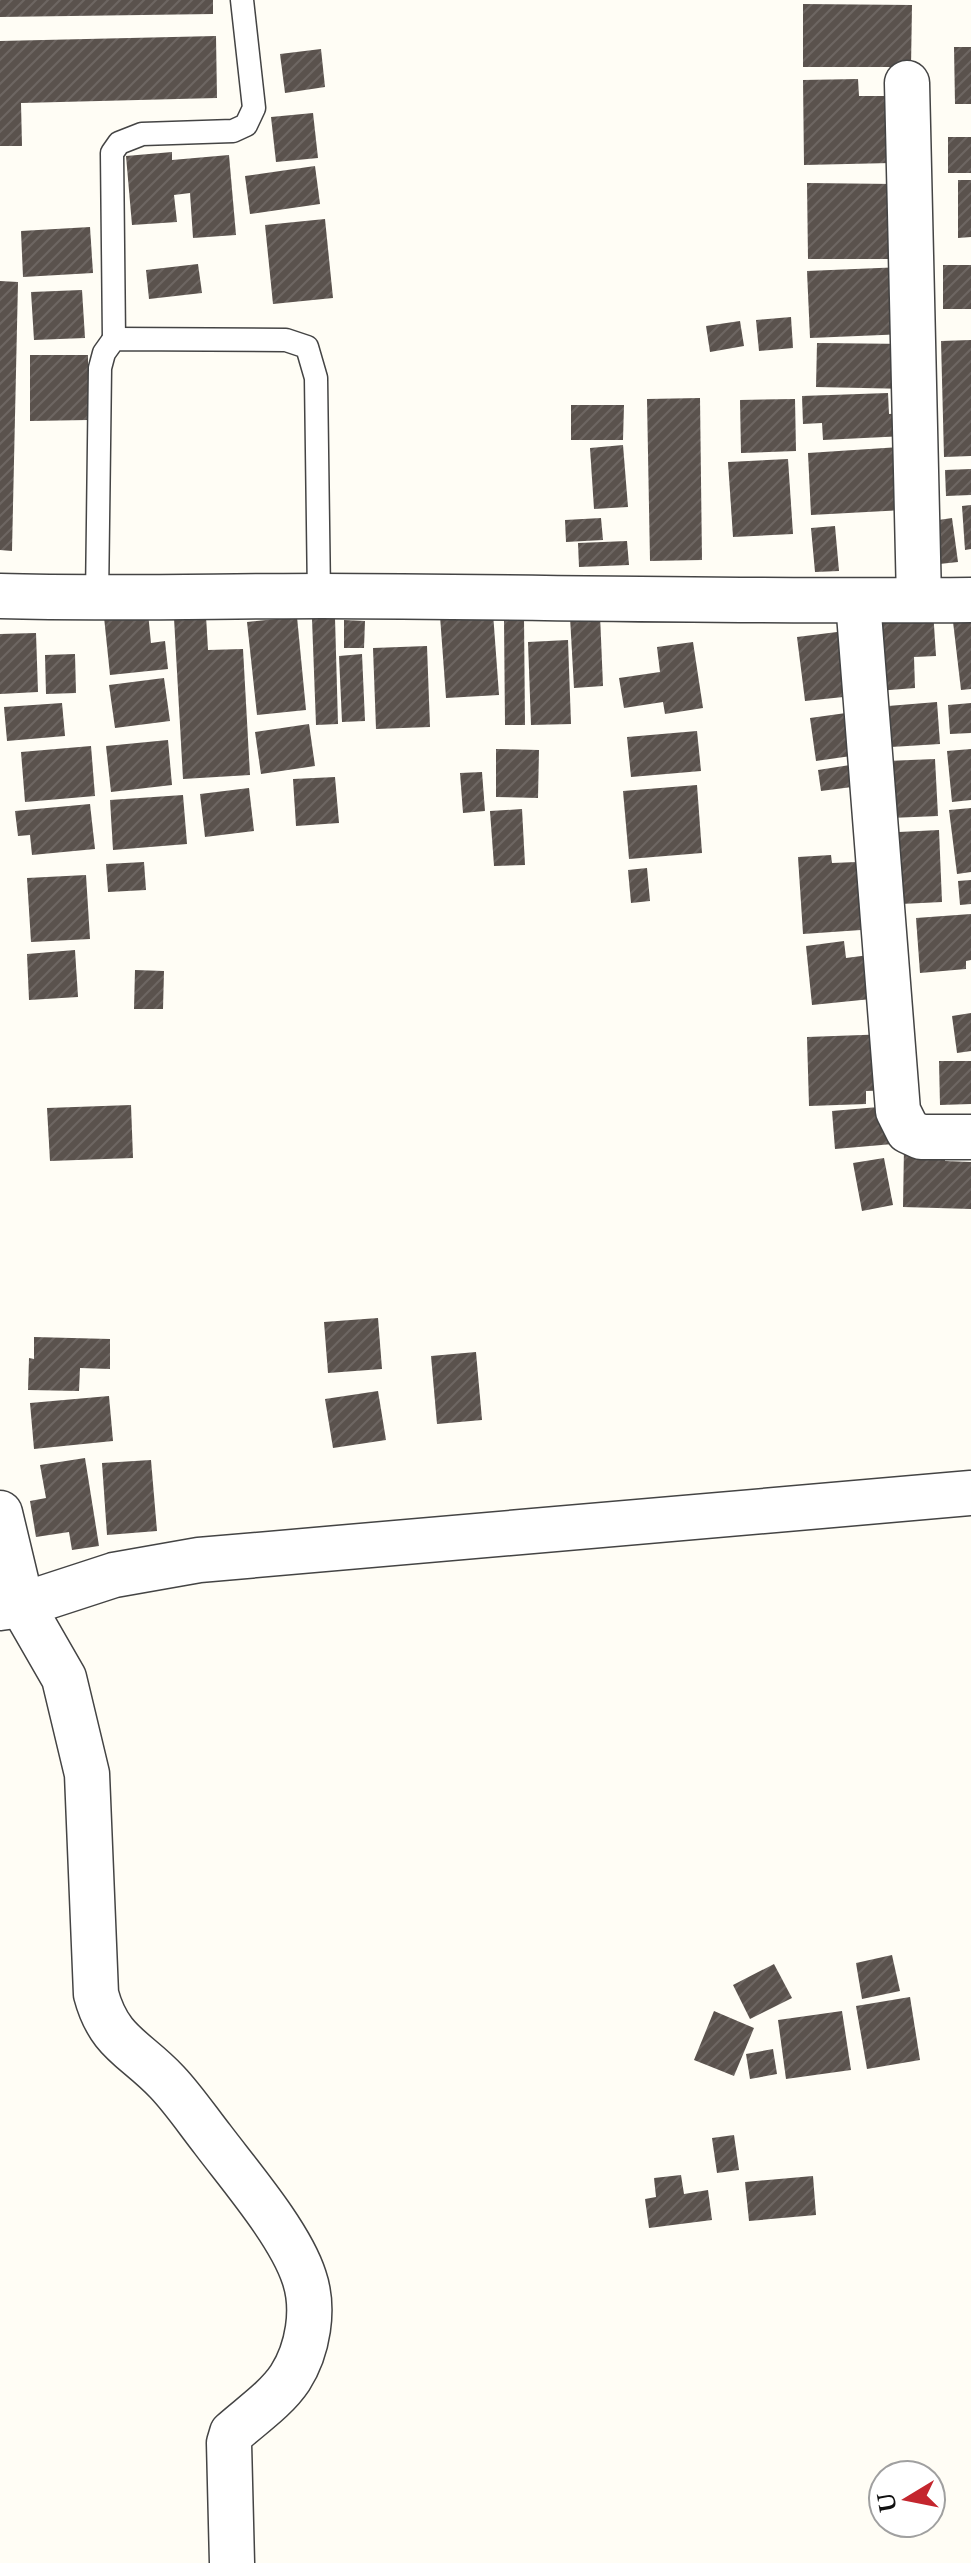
<svg xmlns="http://www.w3.org/2000/svg" width="971" height="2563" viewBox="0 0 971 2563" font-family="'Libre Baskerville',serif">
<style>
.building{fill:url(#building-hatch)}
.lines{fill:none;stroke-linecap:round;stroke-linejoin:round}
.lane-casing{stroke:#444;stroke-width:25}
.street-casing{stroke:#444;stroke-width:47}
.lane{stroke:#fff;stroke-width:22}
.street{stroke:#fff;stroke-width:44}
</style>
<defs>
<pattern id="building-hatch" width="6" height="6" patternUnits="userSpaceOnUse" patternTransform="scale(2)"><rect width="6" height="6" fill="#5a524d"/><path d="M-1 1l2-2M0 6l6-6M5 7l2-2" fill="none" stroke="#6d6662"/></pattern>
</defs>
<rect width="100%" height="100%" fill="#fffdf5"/>
<g class="building">
<polygon points="0,0 213,0 213,14 0,17"/>
<polygon points="803,4 912,5 911,67 803,67"/>
<polygon points="216,36 217,98 21,103 22,146 0,146 0,41"/>
<polygon points="954,47 971,47 971,104 955,104"/>
<polygon points="321,49 325,87 285,93 280,54"/>
<polygon points="858,79 859,96 890,96 891,163 804,165 803,80"/>
<polygon points="313,113 318,158 276,162 271,117"/>
<rect x="948" y="137" width="23" height="36"/>
<polygon points="172,152 172,160 229,155 236,235 193,238 190,193 174,195 177,222 132,225 126,156"/>
<polygon points="315,166 320,204 250,214 245,176"/>
<polygon points="958,180 971,180 971,237 958,238"/>
<polygon points="807,183 894,184 894,259 808,259"/>
<polygon points="325,219 333,298 273,304 265,225"/>
<polygon points="90,227 93,273 23,277 21,231"/>
<polygon points="198,264 202,293 149,299 146,270"/>
<rect x="943" y="265" width="28" height="44"/>
<polygon points="903,267 906,334 810,338 807,271"/>
<polygon points="0,281 18,282 12,551 0,550"/>
<polygon points="82,290 85,338 34,340 31,292"/>
<polygon points="791,317 793,348 759,351 756,320"/>
<polygon points="740,321 744,346 710,352 706,326"/>
<polygon points="971,340 971,456 944,457 941,341"/>
<polygon points="817,343 910,344 910,389 816,387"/>
<polygon points="30,355 88,355 88,420 30,421"/>
<polygon points="888,393 889,414 904,413 905,436 823,440 822,423 803,424 802,396"/>
<polygon points="700,398 702,560 650,561 647,399"/>
<polygon points="795,399 796,451 741,453 740,400"/>
<polygon points="571,405 624,405 623,440 571,440"/>
<polygon points="623,445 628,507 594,509 590,448"/>
<polygon points="900,447 904,510 811,515 808,453"/>
<polygon points="788,459 793,534 733,537 728,462"/>
<polygon points="971,469 971,495 946,496 945,470"/>
<polygon points="971,505 971,549 965,550 962,506"/>
<polygon points="601,518 603,540 566,542 565,520"/>
<polygon points="952,518 958,562 930,565 925,522"/>
<polygon points="835,526 839,571 815,572 811,528"/>
<polygon points="627,541 629,565 579,567 578,543"/>
<polygon points="933,610 936,656 914,657 915,688 877,691 866,614"/>
<polygon points="971,611 971,689 961,690 952,613"/>
<polygon points="148,613 151,643 165,641 168,669 110,675 104,617"/>
<polygon points="493,613 499,695 446,698 440,616"/>
<polygon points="600,615 603,686 574,688 570,617"/>
<polygon points="206,616 208,650 243,649 250,775 183,779 174,618"/>
<polygon points="297,617 306,710 257,715 247,622"/>
<polygon points="335,618 338,724 316,725 312,619"/>
<polygon points="524,619 525,725 505,725 504,620"/>
<polygon points="344,620 365,621 364,648 344,648"/>
<polygon points="845,631 853,696 805,701 797,637"/>
<polygon points="36,633 38,692 0,694 0,634"/>
<polygon points="568,640 571,724 531,725 528,642"/>
<polygon points="693,642 703,708 665,714 663,702 624,708 619,678 660,672 657,647"/>
<polygon points="427,646 430,727 376,729 373,648"/>
<polygon points="75,654 76,693 46,694 45,655"/>
<polygon points="362,654 365,721 342,722 339,656"/>
<polygon points="164,678 170,721 115,728 109,685"/>
<polygon points="937,702 940,744 891,747 888,706"/>
<polygon points="62,703 65,736 7,741 4,707"/>
<polygon points="971,703 971,733 950,734 948,705"/>
<polygon points="846,713 851,756 816,761 810,718"/>
<polygon points="309,724 315,766 261,774 255,732"/>
<polygon points="697,731 701,771 631,777 627,737"/>
<polygon points="168,740 172,785 111,792 106,746"/>
<polygon points="91,746 95,796 25,802 21,752"/>
<polygon points="496,749 539,750 538,798 496,797"/>
<polygon points="971,749 971,800 952,802 947,751"/>
<polygon points="935,759 938,816 890,818 887,761"/>
<polygon points="850,765 852,787 821,791 818,770"/>
<polygon points="482,772 485,811 463,813 460,773"/>
<polygon points="335,777 339,823 296,826 293,779"/>
<polygon points="697,785 702,853 629,859 623,791"/>
<polygon points="249,788 254,831 205,837 200,794"/>
<polygon points="183,795 187,844 113,850 110,800"/>
<polygon points="90,804 95,849 32,855 30,835 18,836 15,811"/>
<polygon points="971,808 971,872 957,874 949,810"/>
<polygon points="522,809 525,865 494,866 490,811"/>
<polygon points="939,830 942,902 901,904 899,832"/>
<polygon points="831,855 832,863 857,862 861,930 803,934 798,857"/>
<polygon points="144,862 146,890 108,892 106,864"/>
<polygon points="647,868 650,901 631,903 628,870"/>
<polygon points="86,875 90,939 31,942 27,878"/>
<polygon points="971,880 971,904 960,905 958,881"/>
<polygon points="971,914 971,960 966,961 966,969 920,973 916,918"/>
<polygon points="844,941 846,958 877,954 881,998 812,1005 806,946"/>
<polygon points="75,950 78,997 29,1000 27,954"/>
<polygon points="135,970 164,971 163,1009 134,1009"/>
<polygon points="971,1013 971,1051 957,1053 952,1016"/>
<polygon points="890,1034 893,1090 866,1091 866,1104 809,1106 807,1037"/>
<polygon points="939,1061 971,1061 971,1104 940,1105"/>
<polygon points="131,1105 133,1158 50,1161 47,1108"/>
<polygon points="890,1106 893,1144 835,1149 832,1111"/>
<polygon points="904,1147 946,1148 945,1161 971,1162 971,1209 903,1207"/>
<polygon points="884,1158 893,1205 862,1211 853,1163"/>
<polygon points="378,1318 382,1369 328,1373 324,1322"/>
<polygon points="34,1337 110,1339 110,1369 80,1368 79,1391 28,1390 29,1358 34,1359"/>
<polygon points="476,1352 482,1420 437,1424 431,1356"/>
<polygon points="378,1391 386,1440 333,1448 325,1399"/>
<polygon points="109,1396 113,1441 34,1449 30,1403"/>
<polygon points="85,1458 99,1546 72,1550 69,1532 36,1537 30,1501 46,1498 40,1465"/>
<polygon points="151,1460 157,1531 107,1535 102,1463"/>
<polygon points="892,1955 900,1991 862,1999 856,1963"/>
<polygon points="774,1964 792,1998 750,2019 733,1985"/>
<polygon points="910,1997 920,2060 867,2069 856,2006"/>
<polygon points="714,2011 754,2028 734,2076 694,2060"/>
<polygon points="842,2011 851,2070 786,2079 778,2020"/>
<polygon points="773,2049 777,2074 750,2079 746,2054"/>
<polygon points="734,2135 739,2170 717,2173 712,2138"/>
<polygon points="681,2175 684,2194 708,2190 712,2220 649,2228 645,2199 656,2197 654,2178"/>
<polygon points="813,2176 816,2215 749,2221 745,2182"/>
</g>
<g class="lines">
<defs>
<g id="lane">
<polyline points="114,339 112,153 119,143 142,134 233,131 246,125 254,108 242,0"/>
<polyline points="97,599 100,368 104,353 114,339 286,340 307,347 316,378 319,596"/>
</g>
<g id="street">
<polyline points="907,83 919,600"/>
<path d="M 0,596 C 107,599 214,596 322,596 C 538,597 754,602 971,600"/>
<polyline points="858,601 898,1111 908,1131 921,1137 971,1137"/>
<path d="M 0,1513 L 22,1605 L 64,1678 L 87,1774 L 96,1994 C 109,2043 135,2048 167,2082 C 184,2100 198,2121 213,2140 C 241,2177 290,2234 304,2277 C 315,2309 308,2350 290,2378 C 276,2399 251,2416 232,2433 L 229,2443 L 232,2563"/>
<polyline points="0,1608 22,1605 114,1575 199,1560 971,1493"/>
</g>
</defs>
<use href="#lane" class="lane-casing"/>
<use href="#street" class="street-casing"/>
<use href="#lane" class="lane"/>
<use href="#street" class="street"/>
</g>
<g transform="translate(907 2499) rotate(260)"><circle r="38" fill="#ffffff" stroke="#a0a0a0" stroke-width="2"/>
<path d="M0-6L14 30L0 20L-14 30Z" fill="#c4262e"/>
<text y="-12" font-size="22" font-weight="bold" text-anchor="middle" fill="#111111">U</text>
</g>
</svg>
